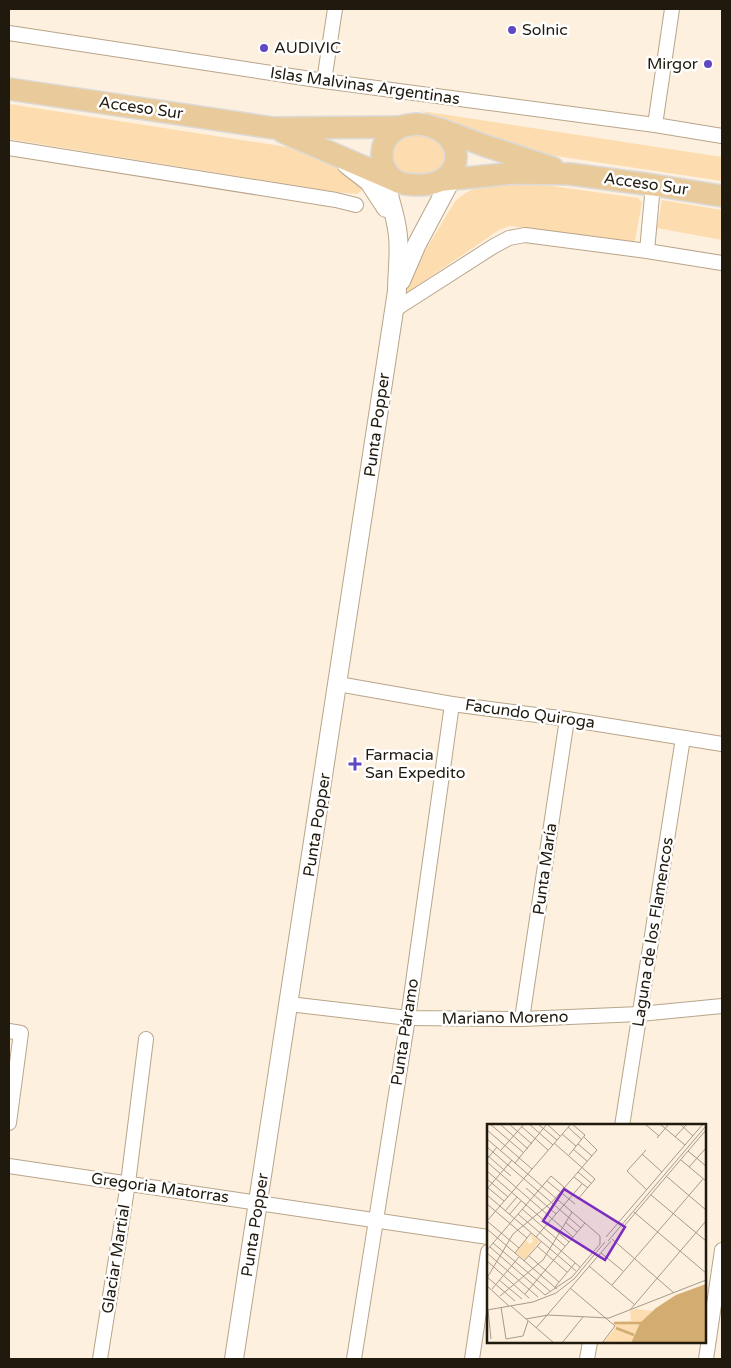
<svg xmlns="http://www.w3.org/2000/svg" width="731" height="1368" viewBox="0 0 731 1368" font-family="'Varela Round',sans-serif">
<style>
.green{fill:#fdddaf}
.lines{fill:none;stroke-linecap:round;stroke-linejoin:round}
.minor-casing{stroke:#b9a589;stroke-width:16}
.tertiary-casing{stroke:#b9a589;stroke-width:20}
.primary-casing{stroke:#dbdad8;stroke-width:24}
.minor{stroke:#fff;stroke-width:14}
.tertiary{stroke:#fff;stroke-width:18}
.primary{stroke:#e9cb9b;stroke-width:21}
.poi-dot{fill:#5f48c1;stroke:#fff;stroke-width:2}
.labels{text-anchor:middle;dominant-baseline:central;stroke-width:5;stroke-linejoin:round;paint-order:stroke}
.poi-label{font-size:16px;fill:#20190e;stroke:#fff;text-anchor:start}
.street-label{font-size:16px;fill:#20190e;stroke:#fff}
.inset-river{fill:none;stroke:#d3ac72;stroke-width:2.5}
.inset-road{fill:none;stroke:#a59a8b;stroke-width:1}
.view{fill:#7b2cbf;fill-opacity:0.15;stroke:#7b2cbf;stroke-width:2.5}
.inset-edge{fill:none;stroke:#20190e;stroke-width:2.5}
</style>
<rect width="100%" height="100%" fill="#fdf0df"/>
<g class="green">
<polygon points="9,104 307,150 315,153 368,185 357,194 335,192 9,139"/>
<polygon points="421,111 722,157 722,181 510,149"/>
<path d="M 405,134 L 427,134 C 438,142 449,149 445,165 L 426,177 L 401,172 L 390,160 L 392,144 Z"/>
<path d="M 516,181 L 638,198 L 642,203 L 635,240 L 632,243 L 510,226 L 499,230 L 405,294 L 411,274 L 454,203 C 469,185 494,184 516,181 Z"/>
<polygon points="662,200 722,210 722,240 657,228"/>
</g>
<g class="lines">
<defs>
<g id="minor">
<polyline points="9,33 324,81 655,125 722,136"/>
<polyline points="324,81 335,9"/>
<polyline points="655,125 672,9"/>
<polyline points="9,148 336,200 356,205"/>
<polyline points="647,251 653,185"/>
<polyline points="394,310 494,246 509,238 525,235 647,251 722,263"/>
<polyline points="338,684 452,704 567,719 722,744"/>
<polyline points="289,1004 408,1018 522,1019 640,1014 722,1006"/>
<polyline points="522,1019 567,719"/>
<polyline points="9,1031 21,1033 9,1123"/>
<polyline points="622,1126 683,738"/>
<polyline points="9,1166 488,1237"/>
<polyline points="100,1359 128,1183 146,1039"/>
<polyline points="354,1359 408,1018 452,704"/>
<polyline points="472,1359 488,1252"/>
<polyline points="587,1359 590,1342"/>
<polyline points="706,1359 722,1250"/>
</g>
<g id="tertiary">
<polyline points="347,165 369,182 386,208"/>
<polyline points="401,281 417,244 451,180 454,169"/>
<path d="M 234,1359 L 397,291 C 397,273 400,254 398,236 C 396,212 385,190 383,166"/>
</g>
<g id="primary">
<polyline points="9,89 273,128 400,127"/>
<path d="M 416,124 C 467,126 471,185 418,185 C 410,185 398,184 392,178 C 376,163 379,136 401,127 C 405,125 411,125 416,124 Z"/>
<polyline points="440,129 483,145 553,168"/>
<polyline points="283,132 394,180"/>
<polyline points="444,180 515,173 570,174 653,185 722,196"/>
</g>
</defs>
<use href="#minor" class="minor-casing"/>
<use href="#tertiary" class="tertiary-casing"/>
<use href="#primary" class="primary-casing"/>
<use href="#minor" class="minor"/>
<use href="#tertiary" class="tertiary"/>
<use href="#primary" class="primary"/>
</g>
<g class="poi-dot">
<circle cx="512" cy="30" r="5"/>
<circle cx="264" cy="48" r="5"/>
<circle cx="708" cy="64" r="5"/>
<path d="M352.5 756.5h5v5h5v5h-5v5h-5v-5h-5v-5h5z"/>
</g>
<g class="labels">
<g class="poi-label">
<text x="522" y="30">Solnic</text>
<text x="274" y="48">AUDIVIC</text>
<text x="698" y="64" text-anchor="end">Mirgor</text>
<text x="365" y="755">Farmacia<tspan x="365" dy="18">San Expedito</tspan></text>
</g>
<g class="street-label">
<text transform="translate(365 86) rotate(8)">Islas Malvinas Argentinas</text>
<text transform="translate(141 108) rotate(8)">Acceso Sur</text>
<text transform="translate(646 184) rotate(8)">Acceso Sur</text>
<text transform="translate(377 425) rotate(-82)">Punta Popper</text>
<text transform="translate(530 714) rotate(8)">Facundo Quiroga</text>
<text transform="translate(317 825) rotate(-81)">Punta Popper</text>
<text transform="translate(545 869) rotate(-82)">Punta María</text>
<text transform="translate(653 932) rotate(-81)">Laguna de los Flamencos</text>
<text transform="translate(505 1018) rotate(-1)">Mariano Moreno</text>
<text transform="translate(405 1032) rotate(-81)">Punta Páramo</text>
<text transform="translate(160 1188) rotate(8)">Gregoria Matorras</text>
<text transform="translate(255 1225) rotate(-81)">Punta Popper</text>
<text transform="translate(116 1259) rotate(-81)">Glaciar Martial</text>
</g>
</g>
<g transform="translate(487 1124)">
<rect width="219" height="219" fill="#fdf0df"/>
<path d="M 44,110 L 53,117 L 37,136 L 29,129 L 39,116 L 43,120 L 46,118 ZM 149,185 L 166,187 L 153,199 L 144,219 L 116,219 L 129,203 L 125,198 L 144,197 L 143,187 Z" fill="#fdddaf"/>
<path d="M 219,160 L 219,219 L 144,219 L 153,199 L 169,184 L 189,171 Z" fill="#d3ac72"/>
<path class="inset-river" d="M 127,199 L 154,199M 129,204 L 147,211"/>
<path class="inset-road" d="M 3,0 L 37,29M 13,0 L 41,25M 22,0 L 45,20M 42,0 L 66,21M 51,0 L 70,16M 60,0 L 73,12M 158,0 L 172,12M 173,0 L 198,21M 193,0 L 206,12M 34,2 L 61,26M 81,3 L 95,16M 0,6 L 45,45M 75,10 L 89,22M 188,13 L 200,0M 170,14 L 182,0M 0,15 L 113,112M 91,20 L 105,32M 0,23 L 94,104M 86,25 L 100,37M 14,26 L 37,0M 159,26 L 140,47 L 160,66M 201,27 L 219,42M 155,30 L 175,48M 0,31 L 24,52M 82,31 L 98,11 L 85,0M 0,35 L 10,23M 194,36 L 219,57M 0,38 L 86,113M 28,39 L 60,0M 202,43 L 219,24M 0,47 L 82,118M 91,48 L 104,59M 179,52 L 219,86M 87,53 L 101,64M 0,55 L 21,73M 60,57 L 88,80M 0,63 L 17,77M 39,64 L 69,90M 0,65 L 25,36M 0,71 L 89,147M 164,71 L 219,117M 0,80 L 40,114M 35,85 L 78,122M 18,87 L 30,73M 147,88 L 219,149M 31,90 L 93,143M 22,91 L 34,77M 0,97 L 84,0M 0,97 L 32,124M 78,98 L 90,108M 138,101 L 219,6M 0,105 L 70,165M 49,113 L 95,60M 119,113 L 216,0M 125,115 L 187,169M 121,117 L 219,2M 6,119 L 64,168M 50,122 L 80,148M 3,123 L 58,171 L 85,153 L 113,120 L 113,112M 0,126 L 64,52 L 91,75 L 108,55 L 67,19M 0,129 L 51,173M 28,129 L 44,109M 114,129 L 136,147M 42,132 L 72,158M 0,137 L 42,174M 37,137 L 54,118M 102,142 L 148,181M 0,153 L 28,177M 0,154 L 26,110 L 65,78 L 110,26 L 97,13M 12,156 L 35,175M 125,161 L 216,55M 0,162 L 22,182M 68,163 L 88,139M 83,164 L 128,202 L 115,219M 5,165 L 32,133M 38,170 L 98,99M 13,172 L 56,136 L 85,88M 24,182 L 67,219M 14,183 L 19,215 L 36,212 L 41,197M 0,186 L 46,178 L 69,169 L 87,155 L 118,118M 1,186 L 4,215M 143,186 L 219,97M 39,195 L 61,191 L 122,194 L 219,156M 49,204 L 124,117M 75,219 L 96,193"/>
<path class="view" d="M 77,65 L 138,103 L 118,136 L 56,97 Z"/>
<rect width="219" height="219" class="inset-edge"/>
</g>
<rect width="731" height="1368" fill="none" stroke="#20190e" stroke-width="20"/>
</svg>
